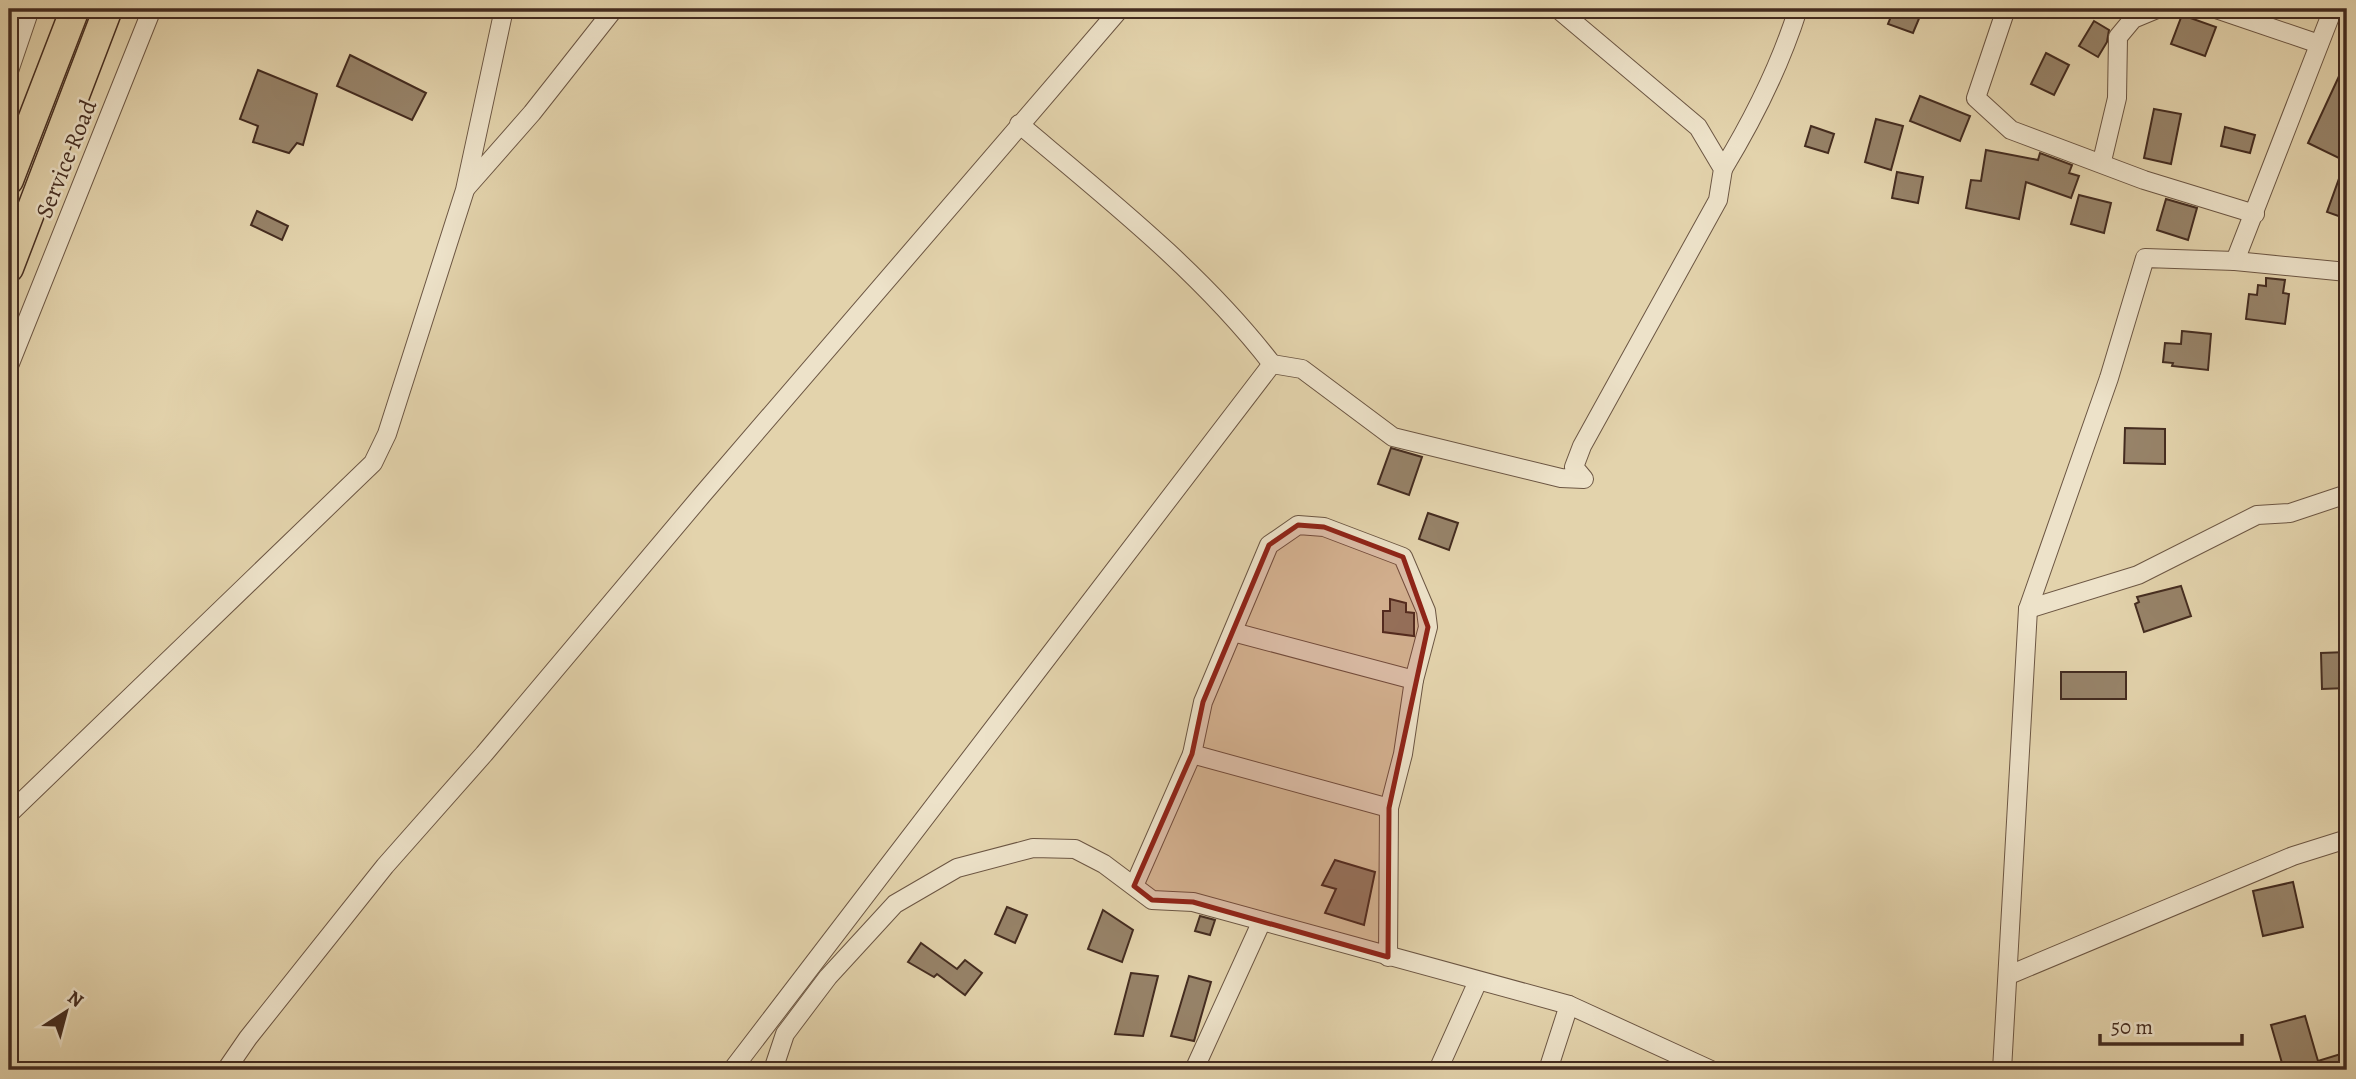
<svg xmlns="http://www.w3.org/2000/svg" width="2356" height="1079" viewBox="0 0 2356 1079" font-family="Alegreya,serif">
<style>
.building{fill:#978369;stroke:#442c20;stroke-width:2}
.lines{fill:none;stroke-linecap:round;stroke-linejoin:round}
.street-casing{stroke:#6c5643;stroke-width:20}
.primary-casing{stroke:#442c20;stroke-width:31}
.street{stroke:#ede2c9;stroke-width:18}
.primary{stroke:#e3d3ac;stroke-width:28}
.marked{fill:#8f2418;fill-opacity:0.2;stroke:#8f2418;stroke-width:5;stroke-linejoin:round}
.labels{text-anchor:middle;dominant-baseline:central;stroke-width:5;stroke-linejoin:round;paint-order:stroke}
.street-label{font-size:24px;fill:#442c20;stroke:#ede2c9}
</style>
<rect width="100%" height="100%" fill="#e3d3ac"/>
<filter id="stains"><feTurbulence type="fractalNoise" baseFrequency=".00286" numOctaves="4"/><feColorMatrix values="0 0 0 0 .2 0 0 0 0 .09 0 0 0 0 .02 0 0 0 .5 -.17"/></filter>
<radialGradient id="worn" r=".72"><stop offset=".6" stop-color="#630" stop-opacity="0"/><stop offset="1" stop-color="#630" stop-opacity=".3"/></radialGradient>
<g class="building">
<polygon points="1894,9 1923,9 1913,33 1888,24"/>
<polygon points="2182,15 2216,27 2205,56 2171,44"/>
<polygon points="2094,21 2109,30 2107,42 2098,57 2079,46"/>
<polygon points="2046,53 2069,65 2054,95 2031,84"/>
<polygon points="350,55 426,93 412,120 337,86"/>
<polygon points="2347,59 2347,162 2308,143"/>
<polygon points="258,70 317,94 303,145 297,143 289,153 253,142 258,126 240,119"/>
<polygon points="1920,96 1970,116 1960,141 1910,121"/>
<polygon points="2154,109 2181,114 2171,164 2144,158"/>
<polygon points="1876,119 1903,126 1891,170 1865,162"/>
<polygon points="1811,126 1834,134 1828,153 1805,146"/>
<polygon points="2225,127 2255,135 2250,153 2221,146"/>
<polygon points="1986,150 2038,160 2040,153 2072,165 2069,173 2079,176 2071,198 2026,182 2019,219 1966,208 1971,180 1981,181"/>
<polygon points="2345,162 2347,162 2347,219 2327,212"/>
<polygon points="1897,172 1923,177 1918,203 1892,198"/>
<polygon points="2079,195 2111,203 2104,233 2071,224"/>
<polygon points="2166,199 2197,208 2188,240 2157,230"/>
<polygon points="257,211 288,226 282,240 251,225"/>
<polygon points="2266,278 2285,280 2283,293 2289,294 2285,324 2246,319 2249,294 2257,295 2258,285 2266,286"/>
<polygon points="2182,331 2211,334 2208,370 2172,366 2173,363 2163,362 2165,343 2181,344"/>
<polygon points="2125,428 2165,429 2165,464 2124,463"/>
<polygon points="1391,448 1422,457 1409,495 1378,484"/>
<polygon points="1428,513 1458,523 1449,550 1419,539"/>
<polygon points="2181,586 2191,616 2144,632 2135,604 2139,602 2137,597"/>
<polygon points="1390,599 1406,603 1406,612 1414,613 1414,636 1383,632 1383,611 1390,611"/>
<polygon points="2347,652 2347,688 2322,689 2321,653"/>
<rect x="2061" y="672" width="65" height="27"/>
<polygon points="1335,860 1375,872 1364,925 1325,913 1336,889 1322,885"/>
<polygon points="2293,882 2303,927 2263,936 2253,891"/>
<polygon points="1007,907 1027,915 1015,943 995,934"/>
<polygon points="1103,910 1133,930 1122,962 1088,949"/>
<polygon points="1200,916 1215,920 1210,935 1195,931"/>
<polygon points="921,943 957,969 965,960 982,973 965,995 937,974 934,977 908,962"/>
<polygon points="1131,973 1158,976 1143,1036 1115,1034"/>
<polygon points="1189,976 1211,982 1194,1041 1171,1036"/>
<polygon points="2305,1016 2318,1061 2347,1052 2347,1070 2284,1070 2271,1025"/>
</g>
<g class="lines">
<defs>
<g id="street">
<polyline points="2006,9 1976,98 2011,130 2144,180 2255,214"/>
<polyline points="2216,9 2319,44"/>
<polyline points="9,71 30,9"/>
<path d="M 1019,124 C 1107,198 1202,273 1272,364"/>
<polyline points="2102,161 2117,98 2118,37 2133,19 2157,9"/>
<path d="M 1723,169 C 1754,118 1780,66 1798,9"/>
<polyline points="467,187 532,113 614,9"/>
<polyline points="2235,261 2333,9"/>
<polyline points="9,366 152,9"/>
<polyline points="2028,609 2138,575 2257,515 2290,513 2347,494"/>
<polyline points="1233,632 1414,680"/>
<polyline points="1192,754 1389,808"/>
<polyline points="9,814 373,463 387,434 465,190 504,9"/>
<polyline points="1134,886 1192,754 1203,702 1269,545 1298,525 1324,527 1403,557 1426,611 1428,627 1414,680 1403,754 1389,808 1388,957"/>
<polyline points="2009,975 2293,856 2347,839"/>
<polyline points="226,1070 248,1038 385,866 484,754 702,495 1120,9"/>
<polyline points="732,1070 1272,364 1302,369 1393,437 1561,478 1584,479 1574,467 1582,446 1718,200 1723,169 1698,127 1558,9"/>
<polyline points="773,1070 785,1034 828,977 895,904 957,868 1033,848 1075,849 1104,864 1152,900 1193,902 1569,1005 1711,1070"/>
<polyline points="1194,1070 1261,923"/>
<polyline points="1438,1070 1478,981"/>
<polyline points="1548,1070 1569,1005"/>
<polyline points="2002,1070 2028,609 2109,378 2145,258 2235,261 2347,272"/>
</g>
<g id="primary">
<polyline points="9,180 75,9"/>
<polyline points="9,268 108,9"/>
</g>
</defs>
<use href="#street" class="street-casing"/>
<use href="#primary" class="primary-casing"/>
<use href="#street" class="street"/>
<use href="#primary" class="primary"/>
</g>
<path class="marked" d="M 1298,525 L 1324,527 L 1403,557 L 1428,627 L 1389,808 L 1388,957 L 1193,902 L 1152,900 L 1134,886 L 1192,754 L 1203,702 L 1269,545 Z"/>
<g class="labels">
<g class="street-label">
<text transform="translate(66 159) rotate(-68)">Service Road</text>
</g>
</g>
<rect width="2356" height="1079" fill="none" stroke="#e3d3ac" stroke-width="35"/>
<rect x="10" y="10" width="2335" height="1058" fill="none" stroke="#442c20" stroke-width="3.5"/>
<rect x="18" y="18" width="2321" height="1044" fill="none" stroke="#442c20" stroke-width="2"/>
<g transform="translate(66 1012) rotate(36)" stroke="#ede2c9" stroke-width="5" paint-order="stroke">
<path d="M0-5L12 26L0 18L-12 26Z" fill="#442c20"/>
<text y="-10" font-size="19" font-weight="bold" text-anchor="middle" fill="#442c20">N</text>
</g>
<path d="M2100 1034v10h142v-10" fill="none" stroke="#442c20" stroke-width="3.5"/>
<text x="2111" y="1034" font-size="21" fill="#442c20" stroke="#ede2c9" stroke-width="5" paint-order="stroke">50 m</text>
<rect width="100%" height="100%" filter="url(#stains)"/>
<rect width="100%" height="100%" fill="url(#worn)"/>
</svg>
